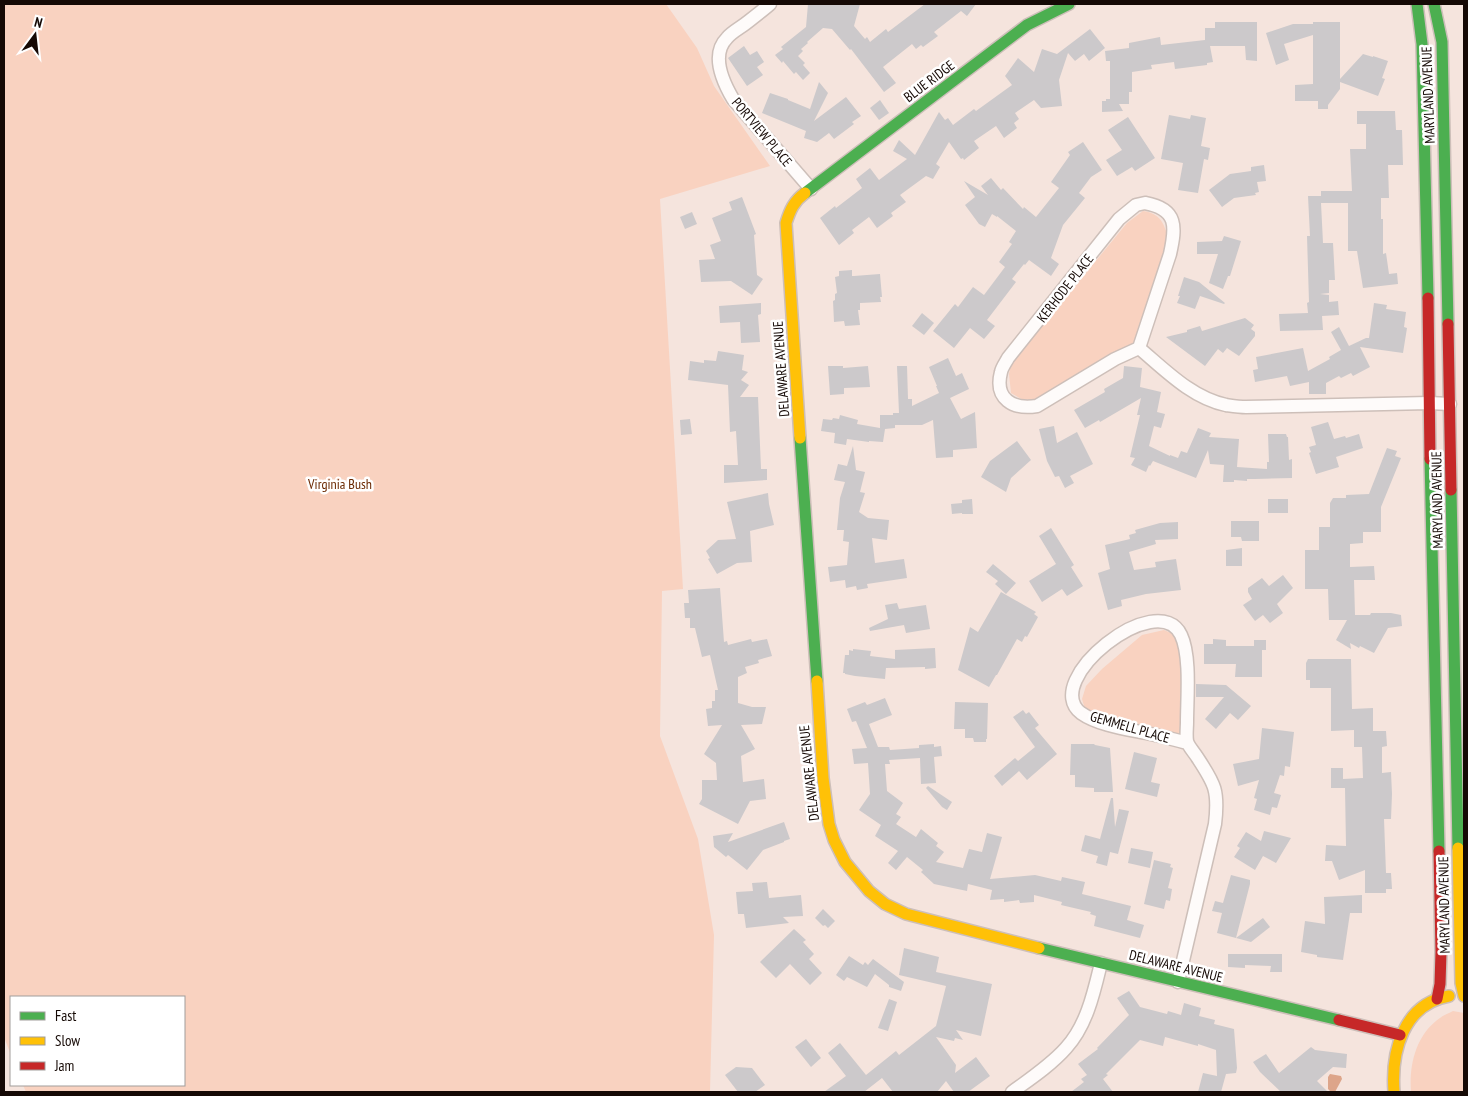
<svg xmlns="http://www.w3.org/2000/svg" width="1468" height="1096" viewBox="0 0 1468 1096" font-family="'PT Sans Narrow',sans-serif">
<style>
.green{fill:#f9d2c0}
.water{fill:#dda58a}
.building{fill:#ccc9cb}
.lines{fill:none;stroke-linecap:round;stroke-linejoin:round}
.street-casing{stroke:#cdbfb9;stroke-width:15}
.fast-casing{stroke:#cdbfb9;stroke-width:14}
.slow-casing{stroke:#cdbfb9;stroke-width:14}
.jam-casing{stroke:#cdbfb9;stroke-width:14}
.street{stroke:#fefbfa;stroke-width:12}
.fast{stroke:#4caf50;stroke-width:11}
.slow{stroke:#ffc107;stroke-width:11}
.jam{stroke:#c62828;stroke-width:11}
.labels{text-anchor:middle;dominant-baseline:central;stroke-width:5;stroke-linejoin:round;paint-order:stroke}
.street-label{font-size:14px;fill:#150905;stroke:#fff}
.park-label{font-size:14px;fill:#6a2800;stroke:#fff}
</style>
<rect width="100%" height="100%" fill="#f5e4dd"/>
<g class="green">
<polygon points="4,4 666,4 697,48 714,86 770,166 660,199 683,589 662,591 660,736 698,839 714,935 710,1092 26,1092 23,1085 184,1085 184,997 11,997 11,1055 4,1037"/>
<path d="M 1143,211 C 1161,214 1163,222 1169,239 L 1135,344 L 1041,399 L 1023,400 L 1011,393 L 1009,374 L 1011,364 L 1127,223 Z"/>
<polygon points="1164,630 1182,638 1185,737 1101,720 1085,709 1082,699 1086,686 1102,669 1142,635"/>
<path d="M 1453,1011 L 1464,1013 L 1464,1092 L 1411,1092 C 1409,1067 1415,1038 1436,1021 C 1440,1017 1447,1014 1453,1011 Z"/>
</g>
<polygon class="water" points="1330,1074 1341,1076 1342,1079 1335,1092 1331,1092 1328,1089 1328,1077"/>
<g class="building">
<polygon points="808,4 860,4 854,26 865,39 867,37 870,42 886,29 888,32 925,4 976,4 967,16 961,11 934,32 938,36 923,47 921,45 916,49 912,44 883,67 896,83 884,92 851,49 850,50 832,29 823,28 807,42 808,43 801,49 803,51 798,56 805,63 803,65 810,73 803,80 796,72 794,74 783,61 782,63 775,55 783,49 781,47 806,27"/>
<polygon points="1215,22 1257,22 1257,61 1246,60 1245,46 1210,46 1213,62 1207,63 1207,65 1175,69 1174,62 1151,65 1152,69 1132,72 1132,92 1129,92 1129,104 1119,104 1123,111 1102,112 1102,101 1106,101 1106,99 1110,99 1110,61 1106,61 1105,51 1129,48 1129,43 1160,37 1161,45 1205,40 1205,28 1215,28"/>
<polygon points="1313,22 1340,22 1340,79 1363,54 1373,57 1373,56 1388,61 1382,78 1385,79 1378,96 1340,82 1340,89 1328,105 1328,109 1318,109 1318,101 1295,101 1295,85 1313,84 1313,35 1284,44 1289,60 1276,65 1266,33 1293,24 1313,24"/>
<polygon points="1090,29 1105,48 1089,61 1084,54 1075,61 1068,53 1059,80 1062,106 1041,108 1034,100 1015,113 1019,119 1014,123 1017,128 1004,138 996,126 974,141 979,148 964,160 963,158 961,159 949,142 936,164 940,167 933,179 926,176 900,195 906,202 891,213 893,216 877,228 869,217 852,230 854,233 839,245 820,218 835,206 836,208 862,188 856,179 870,168 879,180 907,159 893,151 899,140 915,155 939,112 945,120 948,118 953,125 974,109 976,111 1012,85 1005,76 1018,58 1034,72 1042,49 1057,54"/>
<polygon points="744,46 750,55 757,51 764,62 757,67 763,75 747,86 728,58"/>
<polygon points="819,82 828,93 814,121 846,97 861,116 852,122 854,124 834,139 829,133 817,142 804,138 806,131 762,113 770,93 788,99 788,100 810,109"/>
<polygon points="880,100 889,113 879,120 870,108"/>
<polygon points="1357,111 1395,111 1396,130 1402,130 1403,165 1388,165 1389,198 1381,198 1381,219 1383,219 1383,254 1386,253 1389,274 1397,273 1398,284 1363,288 1357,251 1348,251 1348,203 1321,203 1323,243 1333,243 1335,280 1329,280 1329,293 1320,294 1329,295 1329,302 1338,301 1339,315 1322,316 1323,330 1280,331 1279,314 1308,313 1307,303 1309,302 1307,236 1310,236 1308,196 1321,196 1321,191 1352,191 1350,149 1366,149 1366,124 1357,124"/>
<polygon points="1169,115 1190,119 1191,115 1206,118 1201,146 1210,148 1208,160 1204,159 1198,193 1178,190 1183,163 1161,159"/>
<polygon points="1128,117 1155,158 1135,171 1132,167 1117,176 1106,160 1122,150 1108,130"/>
<polygon points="1083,142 1102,170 1091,177 1079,193 1085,198 1063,225 1051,258 1059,264 1051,276 1029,260 1025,265 1024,264 1012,279 1016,282 987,320 995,326 984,339 970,328 954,348 933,331 955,304 958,307 973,287 984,295 1005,267 999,262 1012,244 1009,242 1016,231 997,216 997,217 992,214 985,227 979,224 965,205 975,197 964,181 988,195 981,186 991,178 1001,190 1003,188 1023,209 1024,207 1036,217 1059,188 1051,182 1070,155 1068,152"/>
<polygon points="1264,165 1266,181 1257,182 1259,192 1255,193 1256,195 1234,198 1222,207 1209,190 1230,174 1251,171 1251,167"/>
<polygon points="742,197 756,234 754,235 757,275 763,279 752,295 731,281 701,282 699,260 715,259 710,245 721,241 712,218 732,210 729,202"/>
<polygon points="692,212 697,224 685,229 680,217"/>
<polygon points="1224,236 1241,241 1230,276 1228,276 1223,289 1209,283 1218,254 1197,254 1197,242 1222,241"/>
<polygon points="852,270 852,276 854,276 880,274 882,297 880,297 881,302 860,303 860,310 858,310 860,325 845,326 844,321 834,322 833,301 835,300 835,294 837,293 835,277 839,276 839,271"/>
<polygon points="1184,277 1199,282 1225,303 1224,304 1200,296 1195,309 1177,303 1180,296 1178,296"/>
<polygon points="761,303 761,314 758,315 760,342 741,343 740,322 720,323 719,306"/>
<polygon points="1374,303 1387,305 1386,309 1406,312 1404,327 1407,328 1403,353 1360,347 1370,367 1353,376 1351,373 1341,378 1339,376 1326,383 1326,394 1309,394 1309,382 1290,386 1287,376 1255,382 1253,370 1258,369 1256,357 1303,348 1308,371 1330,359 1329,357 1341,350 1331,332 1339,327 1349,346 1366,338 1369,338"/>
<polygon points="922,313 934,323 924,335 912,326"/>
<polygon points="1245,318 1254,325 1251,329 1255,332 1255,336 1239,356 1227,348 1223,353 1218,349 1205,366 1166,337 1187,332 1187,330 1200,326 1202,331"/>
<polygon points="718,351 744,355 742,370 748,372 741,380 749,385 740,397 758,397 761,469 767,469 767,480 724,483 724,465 738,465 736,431 730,432 728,385 688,380 690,361 704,363 704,360 716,361"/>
<polygon points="948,358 956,376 962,373 969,389 950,398 961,419 975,412 977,448 953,450 953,457 936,458 933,420 922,425 895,425 895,428 885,429 883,442 869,441 869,442 847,439 846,445 834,443 835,433 821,431 823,419 832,420 833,418 839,419 840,415 858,420 857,424 880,428 880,415 893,415 893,413 899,413 897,366 907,366 908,399 912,399 912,406 939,393 936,386 937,386 929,367"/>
<polygon points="828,366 843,366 843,368 868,366 870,387 844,388 844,394 830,395"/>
<polygon points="1124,366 1142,368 1140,387 1161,392 1157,412 1165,414 1161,428 1154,426 1149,446 1170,456 1170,455 1178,458 1181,451 1187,453 1198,428 1211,433 1209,437 1239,439 1237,467 1267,469 1267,462 1269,462 1268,434 1286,434 1287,437 1288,437 1289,460 1292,459 1292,478 1255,479 1247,479 1247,481 1234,480 1234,482 1223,482 1224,465 1210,464 1208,450 1196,478 1153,461 1150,466 1149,465 1146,472 1131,465 1135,458 1130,457 1140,415 1137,415 1141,398 1100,422 1099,420 1085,428 1074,410 1105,392 1104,389 1123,378"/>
<polygon points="690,419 692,434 681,435 680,420"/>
<polygon points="1328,422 1334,439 1345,436 1346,438 1359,434 1363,448 1336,457 1339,467 1316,474 1309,453 1311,452 1309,447 1316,445 1311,427"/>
<polygon points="1054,426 1057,443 1077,432 1093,464 1070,476 1074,483 1065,488 1059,476 1055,477 1047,461 1039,429"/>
<polygon points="1017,441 1031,460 1011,478 1006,492 981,477 990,461"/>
<polygon points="853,446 856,470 865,472 860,492 865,493 859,512 868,518 889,520 887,540 872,538 875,563 904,559 907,578 867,584 868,588 857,590 856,586 846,588 845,580 830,582 828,567 847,565 849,542 843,541 844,530 837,530 840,498 845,482 834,480 838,464 847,466"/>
<polygon points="1387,448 1397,451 1395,456 1401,458 1381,507 1381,532 1363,532 1363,543 1350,544 1350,567 1374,566 1375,580 1354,580 1355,615 1370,615 1371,613 1391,613 1401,615 1402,626 1388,628 1374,653 1360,646 1359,648 1350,643 1351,649 1336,640 1347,620 1329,620 1328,589 1305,589 1305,550 1319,550 1319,527 1330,527 1330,503 1333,498 1346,498 1346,495 1369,494"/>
<polygon points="768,493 769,504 774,525 750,531 752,562 737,563 717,574 708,559 710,558 706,551 718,540 736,539 727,502"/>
<polygon points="972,499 973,514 962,514 962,513 952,514 951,504 962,503 962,500"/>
<rect x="1268" y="499" width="20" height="14"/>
<polygon points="1231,521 1259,521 1259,541 1242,541 1241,537 1231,537"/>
<polygon points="1178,522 1178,539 1155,540 1156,544 1129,552 1134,570 1156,567 1155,562 1176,559 1181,590 1146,594 1121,600 1122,606 1108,610 1098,573 1110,569 1105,545 1130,539 1129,535 1136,533 1135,530 1160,523"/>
<polygon points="1051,528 1074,565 1071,567 1083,586 1067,596 1062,589 1042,602 1029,581 1056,564 1039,536"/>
<polygon points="1242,548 1242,566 1226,566 1226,550"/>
<polygon points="993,564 1016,583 1006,594 995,584 998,581 986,572"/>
<polygon points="1283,575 1293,588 1277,604 1283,613 1270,623 1263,615 1255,621 1243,605 1252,599 1248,592 1248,588 1262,578 1269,586"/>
<polygon points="720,588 724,642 727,641 728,645 751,639 752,642 767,639 772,656 758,660 759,663 745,667 747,673 738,677 738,703 752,707 766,707 762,724 741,725 755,749 741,756 743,782 764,779 766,799 750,801 738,824 699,804 702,799 702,780 717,780 716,763 704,754 722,725 708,726 706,709 712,708 712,701 715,701 715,690 718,690 710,655 702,657 695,628 690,628 690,618 685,618 684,603 689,603 688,590"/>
<polygon points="1001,592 1036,612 1034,614 1038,617 1027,637 1025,636 1022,642 1017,639 997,675 996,675 989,687 958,670 970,627 978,632"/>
<polygon points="897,603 899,609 926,605 930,629 906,633 904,625 870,631 869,628 888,619 885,605"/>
<polygon points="1213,639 1226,640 1226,646 1254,646 1254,640 1266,640 1266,650 1262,650 1262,677 1235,677 1236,664 1204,664 1204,644 1213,644"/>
<polygon points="935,648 936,668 925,669 925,667 886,668 885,679 855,676 845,674 845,673 843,673 845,655 849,655 849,650 853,651 853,649 871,651 870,656 895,659 895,650"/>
<polygon points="1308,659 1351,659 1352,709 1373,708 1373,731 1386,731 1387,746 1382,747 1382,773 1391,772 1392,794 1391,819 1384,819 1386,873 1391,873 1392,889 1386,889 1386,893 1365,893 1365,870 1339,880 1332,861 1325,861 1326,845 1346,846 1345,788 1331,788 1331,768 1343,768 1343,779 1363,778 1362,747 1354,747 1354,730 1331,731 1331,688 1310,688 1310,680 1306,680 1306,663"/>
<polygon points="1196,684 1226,685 1251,706 1238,720 1230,713 1216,729 1205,719 1224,697 1196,697"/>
<polygon points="885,698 892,715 869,724 878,747 889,747 890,750 919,748 919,745 934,744 934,747 941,746 942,756 934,757 936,783 921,784 920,758 889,760 890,764 885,764 887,791 903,803 896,814 901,817 896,824 916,837 921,829 938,843 936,846 944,852 936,862 963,868 969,849 982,852 987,833 1002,837 990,879 1035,875 1061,881 1062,877 1085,882 1082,894 1131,906 1127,920 1144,925 1140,938 1094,926 1096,916 1090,914 1091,912 1061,905 1062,902 1034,895 1034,902 1020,903 1019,900 1004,902 1004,899 990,900 992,890 968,884 967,891 934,884 921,872 923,870 907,857 896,870 888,863 898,851 875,836 881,825 859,810 870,794 868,763 854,764 852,749 867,748 856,721 852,722 847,709 865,702 867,705"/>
<polygon points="955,702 988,703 987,739 986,739 986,742 974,742 973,738 965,738 965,729 954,729"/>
<polygon points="1023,710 1026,714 1029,712 1039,725 1035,728 1057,754 1027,780 1019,771 1002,786 994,776 1015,758 1018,761 1035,747 1013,717"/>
<polygon points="1262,728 1294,732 1290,767 1285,766 1284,776 1280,775 1274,793 1281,795 1277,808 1272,807 1270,815 1254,810 1257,799 1254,798 1259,780 1238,786 1233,764 1259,759"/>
<polygon points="1071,744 1094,744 1095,745 1110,748 1113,792 1094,792 1094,788 1075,787 1075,775 1070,775"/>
<polygon points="1134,752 1157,758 1151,782 1160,784 1157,797 1125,789"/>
<polygon points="928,786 952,802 947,810 942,807 926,788"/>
<polygon points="1111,798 1113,798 1115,827 1119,809 1129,811 1118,854 1110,852 1107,866 1096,863 1098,856 1081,851 1085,835 1100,839"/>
<polygon points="784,822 790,839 784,841 784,842 763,850 747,870 728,855 726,857 714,847 713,836 733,833 728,842"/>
<polygon points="1264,831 1291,838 1276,863 1263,856 1255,870 1234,857 1240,848 1237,846 1246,832 1261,841"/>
<polygon points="1131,848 1153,852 1150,868 1128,863"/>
<polygon points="1154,860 1171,864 1170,867 1173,868 1168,888 1172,889 1170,901 1166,900 1164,909 1144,904"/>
<polygon points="1231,875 1250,880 1250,884 1236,938 1217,933 1222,913 1212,911 1215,901 1223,903"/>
<polygon points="767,882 769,898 801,895 803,916 783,917 789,923 746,928 744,914 738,914 736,892 753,891 752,883"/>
<polygon points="1362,895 1362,913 1350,913 1343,960 1317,957 1317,955 1301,952 1305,921 1325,924 1324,897"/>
<polygon points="823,909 835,921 828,928 825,925 823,926 815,918"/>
<polygon points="1263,918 1270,927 1251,942 1236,938"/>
<polygon points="794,929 806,940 803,942 814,954 809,959 822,973 810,985 790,964 776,978 760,962"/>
<polygon points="904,948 939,957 936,972 992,984 981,1036 956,1030 963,1040 955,1038 954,1041 936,1037 956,1065 955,1073 976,1057 990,1076 968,1092 954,1092 946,1081 937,1092 893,1092 882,1078 864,1092 824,1092 846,1076 828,1053 840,1043 866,1075 896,1051 899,1055 936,1026 946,986 899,975"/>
<polygon points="1228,954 1282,954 1282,972 1270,972 1271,966 1245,965 1245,968 1228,967"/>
<polygon points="849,956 863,965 865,962 868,965 873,959 904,982 901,991 889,987 889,985 875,974 867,987 847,977 844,981 836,975"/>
<polygon points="1129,991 1140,1007 1167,1014 1168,1011 1181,1015 1184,1003 1201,1008 1199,1016 1215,1020 1214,1024 1234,1029 1237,1068 1236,1073 1226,1074 1221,1092 1198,1092 1203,1073 1217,1076 1216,1050 1198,1044 1198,1046 1165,1037 1163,1046 1140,1040 1106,1074 1108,1075 1103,1079 1113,1092 1071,1092 1084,1082 1081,1079 1087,1075 1078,1064 1098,1049 1097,1048 1129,1015 1117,998"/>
<polygon points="889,999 897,1002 888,1031 878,1028"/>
<polygon points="806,1039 821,1058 811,1067 795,1047"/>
<polygon points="1311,1047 1315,1050 1347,1054 1346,1068 1333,1067 1317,1081 1328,1092 1281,1092 1260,1072 1253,1062 1266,1054 1279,1073"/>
<polygon points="736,1067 752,1068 765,1085 755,1092 738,1092 725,1075"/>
</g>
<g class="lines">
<defs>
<g id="street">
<path d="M 770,4 C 762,11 754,17 745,24 C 740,28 732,32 727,38 C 710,55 723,82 733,99 L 811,189"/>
<path d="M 1145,203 C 1178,209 1176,227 1170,254 L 1139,348 L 1115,359 L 1037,406 C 1013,410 994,399 1001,372 C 1002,367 1006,362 1008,358 L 1119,219 L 1136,205 Z"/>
<path d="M 1139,348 C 1165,370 1192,398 1226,405 C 1233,406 1239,407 1246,407 L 1429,403 L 1450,404"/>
<path d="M 1178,982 L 1215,824 C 1219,791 1215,784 1197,757 C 1194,752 1188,746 1187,741 C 1186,735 1187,728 1187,722 C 1187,699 1191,656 1181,635 C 1158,586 1039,681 1081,713 C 1098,725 1126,729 1146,733 C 1160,736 1173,739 1187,743"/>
<path d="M 1012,1092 C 1030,1079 1051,1065 1066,1048 C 1087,1025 1094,992 1101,963"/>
</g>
<g id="fast">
<polyline points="1417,4 1422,44 1428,298"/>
<polyline points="1434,4 1442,42 1448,324"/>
<polyline points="805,193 1027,25 1069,4"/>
<polyline points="800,438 817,681"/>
<polyline points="1430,459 1439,851"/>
<polyline points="1451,490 1458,848"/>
<polyline points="1039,948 1339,1020"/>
</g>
<g id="slow">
<path d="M 800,438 L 786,223 C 790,210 794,201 805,193"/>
<polyline points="817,681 823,778 829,824 834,840 845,862 869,891 885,904 906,914 1039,948"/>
<polyline points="1458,848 1461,983 1464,996"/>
<path d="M 1394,1092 C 1391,1052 1403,1004 1449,996"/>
</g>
<g id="jam">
<polyline points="1428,298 1430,459"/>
<polyline points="1448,324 1451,490"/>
<polyline points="1437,999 1440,984 1441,952 1439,851"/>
<polyline points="1339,1020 1400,1035"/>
</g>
</defs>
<use href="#street" class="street-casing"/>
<use href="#fast" class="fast-casing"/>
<use href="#slow" class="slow-casing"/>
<use href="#jam" class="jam-casing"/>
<use href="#street" class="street"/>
<use href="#fast" class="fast"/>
<use href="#slow" class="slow"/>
<use href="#jam" class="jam"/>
</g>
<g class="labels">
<g class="street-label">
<text transform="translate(929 81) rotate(-37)">BLUE RIDGE</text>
<text transform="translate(1428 95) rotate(-92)">MARYLAND AVENUE</text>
<text transform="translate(762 132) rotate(50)">PORTVIEW PLACE</text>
<text transform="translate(1065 288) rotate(-52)">KERHODE PLACE</text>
<text transform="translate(781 369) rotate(-94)">DELAWARE AVENUE</text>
<text transform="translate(1437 500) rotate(-91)">MARYLAND AVENUE</text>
<text transform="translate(1130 727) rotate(16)">GEMMELL PLACE</text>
<text transform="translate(809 773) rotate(-96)">DELAWARE AVENUE</text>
<text transform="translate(1444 905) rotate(-91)">MARYLAND AVENUE</text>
<text transform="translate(1176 966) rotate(14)">DELAWARE AVENUE</text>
</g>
<g class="park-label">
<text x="340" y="484">Virginia Bush</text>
</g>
</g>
<rect width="1468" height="1096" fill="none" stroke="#150905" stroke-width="10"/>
<rect x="10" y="996" width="175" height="90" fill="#ffffff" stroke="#a19d9b"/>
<rect x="20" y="1012" width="25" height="8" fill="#4caf50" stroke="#a19d9b"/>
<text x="55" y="1021" font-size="15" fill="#150905">Fast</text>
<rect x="20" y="1037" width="25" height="8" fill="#ffc107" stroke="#a19d9b"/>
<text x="55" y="1046" font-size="15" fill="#150905">Slow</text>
<rect x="20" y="1062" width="25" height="8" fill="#c62828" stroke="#a19d9b"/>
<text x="55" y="1071" font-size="15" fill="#150905">Jam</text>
<g transform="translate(35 35) rotate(15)" stroke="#ffffff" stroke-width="4" paint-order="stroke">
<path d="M0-4L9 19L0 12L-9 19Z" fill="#150905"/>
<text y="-8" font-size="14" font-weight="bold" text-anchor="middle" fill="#150905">N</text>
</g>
</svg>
